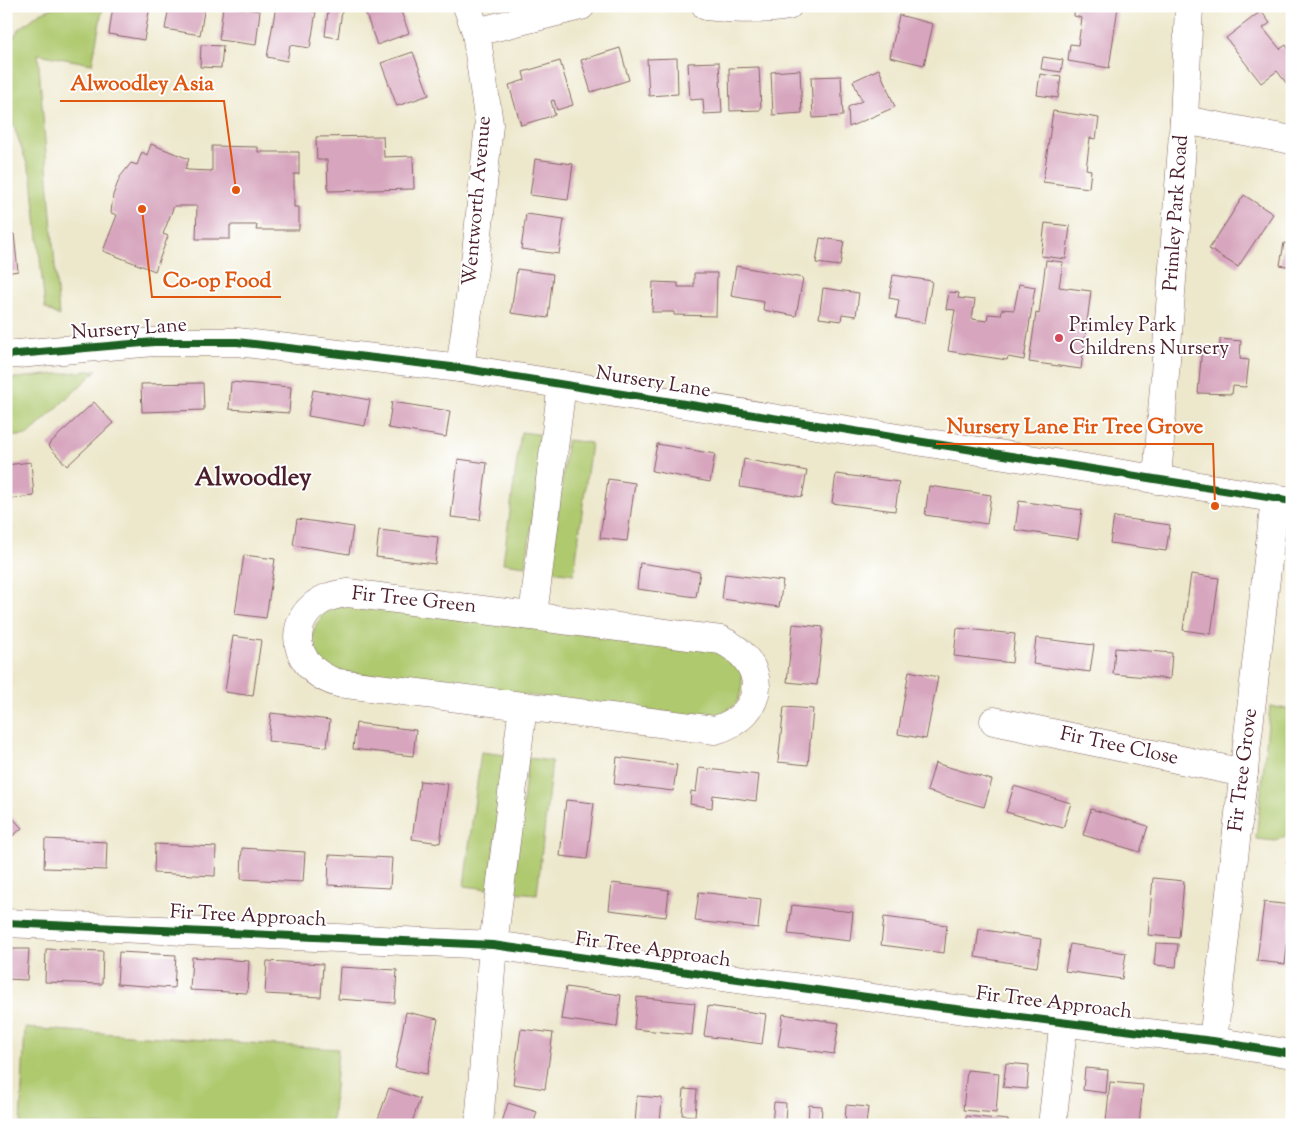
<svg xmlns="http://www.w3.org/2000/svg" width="1298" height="1131" viewBox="0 0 1298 1131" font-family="'Sorts Mill Goudy',serif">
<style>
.green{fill:#afc96e;stroke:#7c744c}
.building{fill:#d7a6be}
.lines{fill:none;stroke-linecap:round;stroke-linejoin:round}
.minor-casing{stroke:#836563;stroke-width:29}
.minor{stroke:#fff;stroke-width:28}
.cycleway-casing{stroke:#fff;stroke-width:11}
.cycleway{stroke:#1b5e20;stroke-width:8}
.poi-dot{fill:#d1495b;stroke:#fff;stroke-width:2}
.labels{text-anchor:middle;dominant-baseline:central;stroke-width:4;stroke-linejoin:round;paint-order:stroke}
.street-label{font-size:20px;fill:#4a1f2b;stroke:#fff}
.poi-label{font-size:20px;fill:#4a1f2b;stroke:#fff;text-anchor:start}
.district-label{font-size:25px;font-weight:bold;fill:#4a1f2b;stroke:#fff}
.leader{fill:none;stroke:#e0560e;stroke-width:2}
.callout-dot{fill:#e0560e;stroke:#fff;stroke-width:2}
.callout-label{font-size:21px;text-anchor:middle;font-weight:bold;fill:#e0560e;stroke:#fff;stroke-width:4;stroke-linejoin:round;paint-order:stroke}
</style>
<rect width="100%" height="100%" fill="#fff"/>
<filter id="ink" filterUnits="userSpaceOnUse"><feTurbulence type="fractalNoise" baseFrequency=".02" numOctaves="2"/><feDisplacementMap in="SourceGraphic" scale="10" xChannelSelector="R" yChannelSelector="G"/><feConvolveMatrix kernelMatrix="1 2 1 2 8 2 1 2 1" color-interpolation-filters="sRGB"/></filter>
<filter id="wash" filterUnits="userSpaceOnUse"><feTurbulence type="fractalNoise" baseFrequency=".0096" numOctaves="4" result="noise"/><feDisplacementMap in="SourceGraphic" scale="20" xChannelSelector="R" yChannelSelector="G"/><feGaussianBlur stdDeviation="1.12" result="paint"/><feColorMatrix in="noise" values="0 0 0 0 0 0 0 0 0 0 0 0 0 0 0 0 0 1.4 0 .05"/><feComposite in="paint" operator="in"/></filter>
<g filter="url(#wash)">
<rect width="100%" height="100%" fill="#ede8cc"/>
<g class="green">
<polygon points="58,6 103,6 92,64 38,54 59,316 45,308 32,178 6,104 6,48 18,30 40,13"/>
<polygon points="97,370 28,435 6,437 6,379"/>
<polygon points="521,432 544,435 526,566 503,563"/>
<polygon points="567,440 591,443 574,574 551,571"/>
<path d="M 347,605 L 717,650 L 742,671 C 743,702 737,710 707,718 L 336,671 C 314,661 305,639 320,619 C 322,616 324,612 327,610 C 333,607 341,606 347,605 Z"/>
<polygon points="1270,706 1292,710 1292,832 1276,841 1256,839"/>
<polygon points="481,752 506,755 489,889 464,886"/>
<polygon points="528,758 552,761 537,894 513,892"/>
<polygon points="25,1028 338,1049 332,1125 20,1125"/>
</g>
<g id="blocks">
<g class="building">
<polygon points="113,6 150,6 144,40 109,34"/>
<polygon points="169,6 205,6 200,35 165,29"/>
<polygon points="223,6 260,11 256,45 219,40"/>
<polygon points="276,6 316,12 310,48 290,45 287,61 267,57"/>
<polygon points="363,6 399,6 409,33 377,45"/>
<polygon points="1075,6 1118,7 1109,68 1068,61 1070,44 1078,45 1082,18 1074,16"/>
<polygon points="328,10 342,11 338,38 325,36"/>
<polygon points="1261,11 1270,23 1263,28 1280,49 1286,45 1292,53 1292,84 1287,84 1277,71 1261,83 1226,38"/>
<polygon points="899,15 933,24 924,65 890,57"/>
<polygon points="201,45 223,46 221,68 200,67"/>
<polygon points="620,48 629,80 591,92 581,60"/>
<polygon points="413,52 429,95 397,106 381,63"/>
<polygon points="1043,57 1063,60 1061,72 1041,69"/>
<polygon points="677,58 678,94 649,96 647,59"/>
<polygon points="560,61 573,105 557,110 554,100 551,101 555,115 521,125 509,85 525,80 523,72"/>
<polygon points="719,62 722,113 704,114 703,99 690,100 688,63"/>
<polygon points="759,67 761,110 730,111 729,68"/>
<polygon points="879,69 895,107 849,127 848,107 862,101 853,81"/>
<polygon points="800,70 802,113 773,115 771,72"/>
<polygon points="1040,74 1061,77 1058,98 1037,95"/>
<polygon points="841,76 843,116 813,118 811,77"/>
<polygon points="1053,111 1099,118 1096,139 1090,138 1086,169 1091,170 1089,188 1043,182"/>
<polygon points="383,136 384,157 413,156 414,189 328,191 327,160 317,160 316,137"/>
<polygon points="151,144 189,159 185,169 188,170 212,171 212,146 258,147 258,152 299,152 299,174 294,174 294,207 299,207 299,230 256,230 257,225 230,225 230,239 196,239 197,206 174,206 163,234 168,236 155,271 103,251 117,215 111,213 113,195 120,177 131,163 137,165 142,152 147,155"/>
<polygon points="535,159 573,164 568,200 530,195"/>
<polygon points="1244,195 1273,214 1238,267 1209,249"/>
<polygon points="526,214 564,219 559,254 521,249"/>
<polygon points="1045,223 1070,226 1066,259 1041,256"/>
<polygon points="14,234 18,271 6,273 6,235"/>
<polygon points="820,238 844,241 840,266 816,263"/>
<polygon points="1284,243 1292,244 1292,267 1280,265"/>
<polygon points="1046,260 1063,262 1059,287 1091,291 1081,369 1029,362 1036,313 1039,314"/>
<polygon points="736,266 803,278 796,316 763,310 764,302 731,296"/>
<polygon points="517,269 553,274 548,318 511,313"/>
<polygon points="694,273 717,273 716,316 674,315 674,312 652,312 653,282 678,283 678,287 694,287"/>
<polygon points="893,275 932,281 925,323 896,318 899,300 889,298"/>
<polygon points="1019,284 1035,287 1024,360 1008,357 1007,360 948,351 955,310 946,309 949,292 959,293 958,298 975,300 972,319 987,321 988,314 1001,315 1002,309 1014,310"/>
<polygon points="823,288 859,293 856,316 842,314 841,321 819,318"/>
<polygon points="1220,339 1241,341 1240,359 1249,360 1246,387 1233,386 1232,394 1198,393 1202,347 1220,348"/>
<polygon points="231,382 291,387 289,413 229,409"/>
<polygon points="203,383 204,410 142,412 141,384"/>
<polygon points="313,390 370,400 365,426 308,416"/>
<polygon points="94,402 113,423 67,466 48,445"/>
<polygon points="392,402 450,411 446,437 388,428"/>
<polygon points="657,444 715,454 710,482 652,471"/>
<polygon points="458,459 487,463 480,520 451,517"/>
<polygon points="744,459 807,471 802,497 740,487"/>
<polygon points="31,462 34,496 6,499 6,465"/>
<polygon points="836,474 899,482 895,511 832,503"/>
<polygon points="608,479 635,483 627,541 600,538"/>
<polygon points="929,486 991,495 987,524 925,515"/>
<polygon points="1019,501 1082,510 1078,539 1015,530"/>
<polygon points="1114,517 1170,525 1166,551 1110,543"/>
<polygon points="297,519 353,527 349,554 293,545"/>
<polygon points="379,530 438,537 435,564 376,557"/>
<polygon points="244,555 275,559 266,618 235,614"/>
<polygon points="640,563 700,572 696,597 637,589"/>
<polygon points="725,574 783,581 779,607 722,599"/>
<polygon points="1191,574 1219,578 1211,634 1183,630"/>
<polygon points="793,624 823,627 817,685 787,682"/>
<polygon points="957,628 1015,634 1012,663 954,656"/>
<polygon points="233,636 261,640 253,696 225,692"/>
<polygon points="1036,638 1094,645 1090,672 1033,664"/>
<polygon points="1115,648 1172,653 1170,679 1113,674"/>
<polygon points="909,671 938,677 926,739 898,734"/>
<polygon points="784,707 813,709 808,765 778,762"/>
<polygon points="271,713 330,720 327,747 268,741"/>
<polygon points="356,723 416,730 413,756 353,749"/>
<polygon points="617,757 677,765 673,791 614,784"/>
<polygon points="935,763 992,780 984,807 927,791"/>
<polygon points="699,768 759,775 756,801 713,795 712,808 690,804 691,791 696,792"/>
<polygon points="420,781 448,784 440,843 412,839"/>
<polygon points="1014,786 1071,803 1063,828 1006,812"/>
<polygon points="566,800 594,803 587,859 560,856"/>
<polygon points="1091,809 1148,826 1140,852 1083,835"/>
<polygon points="6,811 22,828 6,842"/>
<polygon points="45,839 107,842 106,870 44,868"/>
<polygon points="155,844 216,847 215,876 154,873"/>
<polygon points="242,848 305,852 303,882 241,879"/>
<polygon points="329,855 392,858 390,888 328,885"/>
<polygon points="1292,859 1292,872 1286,862"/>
<polygon points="1153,878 1184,881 1179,938 1148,935"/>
<polygon points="612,883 669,890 666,917 609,910"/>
<polygon points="699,892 761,899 758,928 695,921"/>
<polygon points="1264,902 1292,905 1285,964 1257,961"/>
<polygon points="792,905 853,912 850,941 788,934"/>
<polygon points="884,917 947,925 944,953 881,945"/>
<polygon points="979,929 1041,939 1037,967 975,957"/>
<polygon points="1156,943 1178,944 1176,967 1154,965"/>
<polygon points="1070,944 1126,953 1122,979 1065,971"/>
<polygon points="6,949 29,949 27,980 6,979"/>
<polygon points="46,949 103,951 102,984 45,982"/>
<polygon points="119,952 176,955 174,988 117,984"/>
<polygon points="192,957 249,961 247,993 190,990"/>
<polygon points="267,961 323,964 321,997 265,994"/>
<polygon points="340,967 397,970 395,1003 338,999"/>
<polygon points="566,987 621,995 617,1027 561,1019"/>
<polygon points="637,997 695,1003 692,1035 634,1029"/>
<polygon points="708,1006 766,1014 762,1044 704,1036"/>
<polygon points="406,1012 438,1019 427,1074 395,1068"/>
<polygon points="783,1014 839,1023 834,1054 778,1046"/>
<polygon points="521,1029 553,1033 545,1089 513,1084"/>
<polygon points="1006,1063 1029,1065 1027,1089 1003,1087"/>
<polygon points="1085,1068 1108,1070 1106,1093 1083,1090"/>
<polygon points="967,1070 999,1073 996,1113 963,1110"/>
<polygon points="1110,1082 1143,1085 1139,1125 1106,1122"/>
<polygon points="389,1088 420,1099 411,1125 376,1125"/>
<polygon points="684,1089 697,1090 695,1116 682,1115"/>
<polygon points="637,1096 662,1098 660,1125 635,1125"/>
<polygon points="774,1102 786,1103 785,1125 772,1125"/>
<polygon points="508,1103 537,1112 533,1125 501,1125"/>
<polygon points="809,1105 822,1106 821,1125 808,1125"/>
<polygon points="846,1105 868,1107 866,1125 845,1125"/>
<polygon points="966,1116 1008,1120 1008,1125 965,1125"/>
</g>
</g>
</g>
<g filter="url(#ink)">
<use href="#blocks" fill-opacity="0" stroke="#836563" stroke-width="1"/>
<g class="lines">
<defs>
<g id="minor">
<path d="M 706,6 C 733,9 761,11 788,6"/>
<polyline points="476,32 581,6"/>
<polyline points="1184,120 1292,140"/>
<polyline points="6,355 154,342 237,342 460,368 1292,501"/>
<polyline points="460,368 476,254 489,124 476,32 467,6"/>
<polyline points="1157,480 1184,120 1189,6"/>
<path d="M 348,593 L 721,640 C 770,663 767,715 715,730 L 338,683 C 280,665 287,598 348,593 Z"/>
<polyline points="533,615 562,384"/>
<polyline points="994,721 1244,773"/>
<polyline points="6,923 493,945 924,1005 1213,1041 1292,1054"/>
<polyline points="1213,1041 1275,499"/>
<polyline points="479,1125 493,945 523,706"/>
<polyline points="1052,1125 1064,1020"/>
</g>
</defs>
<use href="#minor" class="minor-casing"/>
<use href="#minor" class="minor"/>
<defs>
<g id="cycleway">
<polyline points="6,355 154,342 237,342 460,368 1292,501"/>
<polyline points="6,923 493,945 924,1005 1213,1041 1292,1054"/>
</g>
</defs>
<use href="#cycleway" class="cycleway-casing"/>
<use href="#cycleway" class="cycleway"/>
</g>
</g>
<circle class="poi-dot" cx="1059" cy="338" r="5"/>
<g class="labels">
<g class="street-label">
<text transform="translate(478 201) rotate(-85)">Wentworth Avenue</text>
<text transform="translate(1177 213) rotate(-86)">Primley Park Road</text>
<text transform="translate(129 330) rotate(-4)">Nursery Lane</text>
<text transform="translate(653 383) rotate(9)">Nursery Lane</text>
<text transform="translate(414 601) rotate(6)">Fir Tree Green</text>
<text transform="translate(1119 747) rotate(12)">Fir Tree Close</text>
<text transform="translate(1244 770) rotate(-83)">Fir Tree Grove</text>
<text transform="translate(248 917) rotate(3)">Fir Tree Approach</text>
<text transform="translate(653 951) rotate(8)">Fir Tree Approach</text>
<text transform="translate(1054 1004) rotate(7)">Fir Tree Approach</text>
</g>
<g class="poi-label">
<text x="1069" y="326">Primley Park<tspan x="1069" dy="23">Childrens Nursery</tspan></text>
</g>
<g class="district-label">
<text x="253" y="479">Alwoodley</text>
</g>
</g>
<path class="leader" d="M236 190L224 101H60M142 209L152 297H281M1215 506L1213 444H936"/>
<g class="callout-dot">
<circle cx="236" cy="190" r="5"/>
<circle cx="142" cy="209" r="5"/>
<circle cx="1215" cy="506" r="5"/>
</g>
<g class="callout-label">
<text x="142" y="90">Alwoodley Asia</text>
<text x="217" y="287">Co-op Food</text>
<text x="1075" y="433">Nursery Lane Fir Tree Grove</text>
</g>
<rect width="1298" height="1131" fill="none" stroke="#fff" stroke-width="25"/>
</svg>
